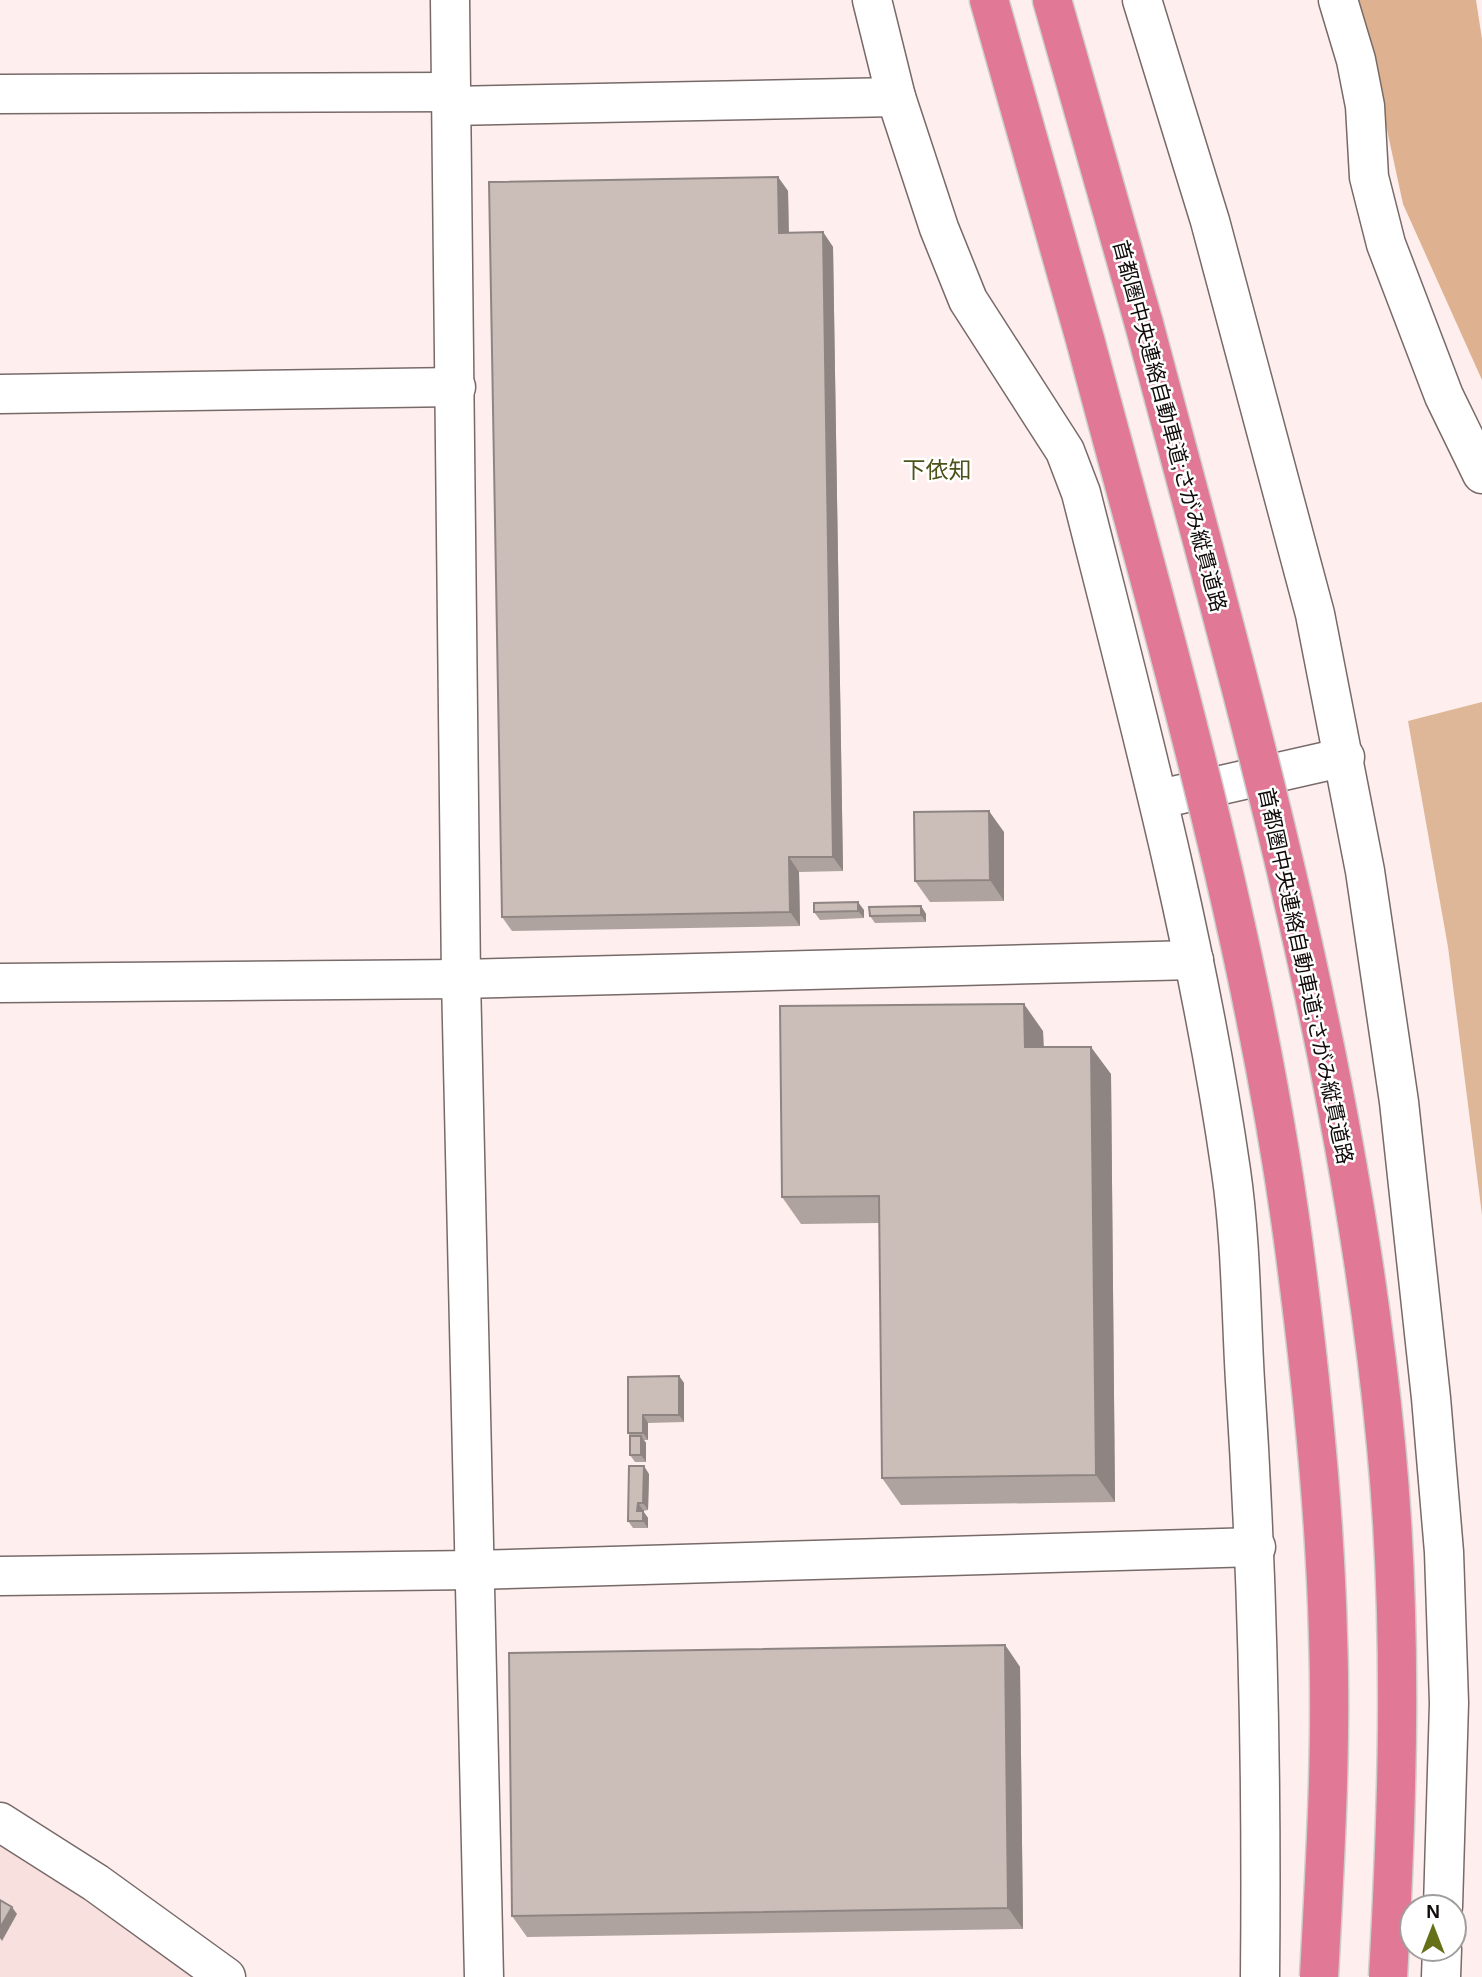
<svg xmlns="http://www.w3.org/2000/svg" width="1482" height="1977" viewBox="0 0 1482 1977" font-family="Arial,'Noto Sans JP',sans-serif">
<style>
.built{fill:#f8e0df}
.green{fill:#deb799}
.forest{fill:#deb290}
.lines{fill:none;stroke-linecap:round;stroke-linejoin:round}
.minor-casing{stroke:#776a69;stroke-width:41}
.highway-casing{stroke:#cfcece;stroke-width:41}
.minor{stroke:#fff;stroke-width:38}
.highway{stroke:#e17896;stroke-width:38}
.highway-bridge-casing{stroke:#cfcece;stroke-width:41;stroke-linecap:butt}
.highway-bridge{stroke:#e17896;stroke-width:38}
.wall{fill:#afa39f}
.shaded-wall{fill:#8e8582}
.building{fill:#cbbeb9;stroke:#8e8582;stroke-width:2}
.labels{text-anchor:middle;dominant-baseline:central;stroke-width:5;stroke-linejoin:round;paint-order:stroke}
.street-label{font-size:21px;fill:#110c0b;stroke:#fff}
.neighbourhood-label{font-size:23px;fill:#4d531a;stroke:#fff}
</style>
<rect width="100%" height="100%" fill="#feeeed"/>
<polygon class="built" points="0,1844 78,1894 192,1977 0,1977"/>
<polygon class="green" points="1482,702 1482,1215 1448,947 1408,721"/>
<polygon class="forest" points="1359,0 1476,0 1482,39 1482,380 1403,204"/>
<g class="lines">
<defs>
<g id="minor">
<polyline points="450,0 461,979 484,1977"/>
<path d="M 872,0 L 896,97 L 939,228 L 968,300 L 1065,451 L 1081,493 C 1138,718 1198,941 1231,1171 C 1241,1240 1241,1312 1245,1381 C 1258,1580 1262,1778 1260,1977"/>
<polyline points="1142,0 1210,221 1315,614 1365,871 1399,1102 1431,1398 1444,1552 1449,1703 1443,1907"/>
<polyline points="1338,0 1356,60 1365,106 1369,177 1386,244 1444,396 1482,474"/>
<polyline points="0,94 450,92"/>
<polyline points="451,106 896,97"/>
<polyline points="0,394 456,387"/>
<polyline points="1173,796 1345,757"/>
<polyline points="0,983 461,979 1194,960"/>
<polyline points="0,1576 473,1570 1256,1547"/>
<polyline points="0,1822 96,1883 226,1977"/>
<polyline points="1441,1977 1442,1949"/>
</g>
<g id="highway">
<polyline points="989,0 1086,343"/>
<polyline points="1052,0 1144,324"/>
</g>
</defs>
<use href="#minor" class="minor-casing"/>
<use href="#highway" class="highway-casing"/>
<use href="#minor" class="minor"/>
<use href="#highway" class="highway"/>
<defs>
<g id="highway-bridge">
<path d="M 1144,324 C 1242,693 1350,1064 1386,1445 C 1403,1623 1398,1800 1388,1977"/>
<path d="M 1086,343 C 1168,651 1259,960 1298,1278 C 1313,1396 1325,1516 1328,1635 C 1332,1749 1325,1863 1319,1977"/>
</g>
</defs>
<use href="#highway-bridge" class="highway-bridge-casing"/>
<use href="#highway-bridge" class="highway-bridge"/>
</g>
<g class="wall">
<polygon points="778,177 788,191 789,233 823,232 833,247 843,871 799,872 800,926 512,931 502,917"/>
<polygon points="1004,832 1004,901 930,902 915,881"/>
<polygon points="921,906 926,914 926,922 875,923 870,916"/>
<polygon points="864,910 864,918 820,920 814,912"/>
<polygon points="1043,1031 1044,1047 1111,1074 1115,1502 901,1505 882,1478 879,1223 801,1224 782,1197"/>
<polygon points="679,1376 684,1383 684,1422 648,1423 648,1440 644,1440 646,1443 646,1462 635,1462 630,1455 630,1436 628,1433"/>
<polygon points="649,1474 648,1510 643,1511 648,1518 648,1528 633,1528 628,1521"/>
<polygon points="1005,1645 1020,1667 1023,1929 527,1937 512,1916"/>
</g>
<g class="shaded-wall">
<polygon points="778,177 788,191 789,248 779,233"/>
<polygon points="823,232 833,247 843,871 833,857"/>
<polygon points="989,811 1004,832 1004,901 990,880"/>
<polygon points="789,857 799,872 800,926 790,912"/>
<polygon points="858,902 864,910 864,918 858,911"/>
<polygon points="921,906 926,914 926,922 921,915"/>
<polygon points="1024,1004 1043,1031 1044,1075 1025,1047"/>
<polygon points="1091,1047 1111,1074 1115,1502 1096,1475"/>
<polygon points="679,1376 684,1383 684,1422 679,1415"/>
<polygon points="643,1415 648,1423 648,1440 643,1433"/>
<polygon points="641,1436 646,1443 646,1462 641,1455"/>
<polygon points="644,1466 649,1474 648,1510 643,1503"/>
<polygon points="638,1503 643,1510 642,1518 637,1511"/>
<polygon points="643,1511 648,1518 648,1528 643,1521"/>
<polygon points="1005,1645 1020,1667 1023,1929 1008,1908"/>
<polygon points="12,1907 17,1914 2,1941 0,1938 0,1928"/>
</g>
<g class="building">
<polygon points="778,177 779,233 823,232 833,857 789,857 790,912 502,917 489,182"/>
<polygon points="989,811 990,880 915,881 914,812"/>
<polygon points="858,902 858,911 814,912 814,903"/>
<polygon points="921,906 921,915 870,916 869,907"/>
<polygon points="1024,1004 1025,1047 1091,1047 1096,1475 882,1478 879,1196 782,1197 780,1006"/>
<polygon points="679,1376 679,1415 643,1415 643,1433 628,1433 628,1377"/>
<rect x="630" y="1436" width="11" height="19"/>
<polygon points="629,1466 644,1466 643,1503 638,1503 637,1511 643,1511 643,1521 628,1521"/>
<polygon points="1005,1645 1008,1908 512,1916 509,1653"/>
<polygon points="0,1900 12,1907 0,1928"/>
</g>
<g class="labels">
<g class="street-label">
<text transform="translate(1170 426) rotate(75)">首都圏中央連絡自動車道;さがみ縦貫道路</text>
<text transform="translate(1306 976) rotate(78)">首都圏中央連絡自動車道;さがみ縦貫道路</text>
</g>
<g class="neighbourhood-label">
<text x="937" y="470">下依知</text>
</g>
</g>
<g transform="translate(1433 1928)"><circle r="33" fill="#ffffff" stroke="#a09e9d" stroke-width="2"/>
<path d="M0-5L12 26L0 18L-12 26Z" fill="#667018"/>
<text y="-10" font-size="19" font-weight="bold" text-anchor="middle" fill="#110c0b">N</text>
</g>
</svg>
